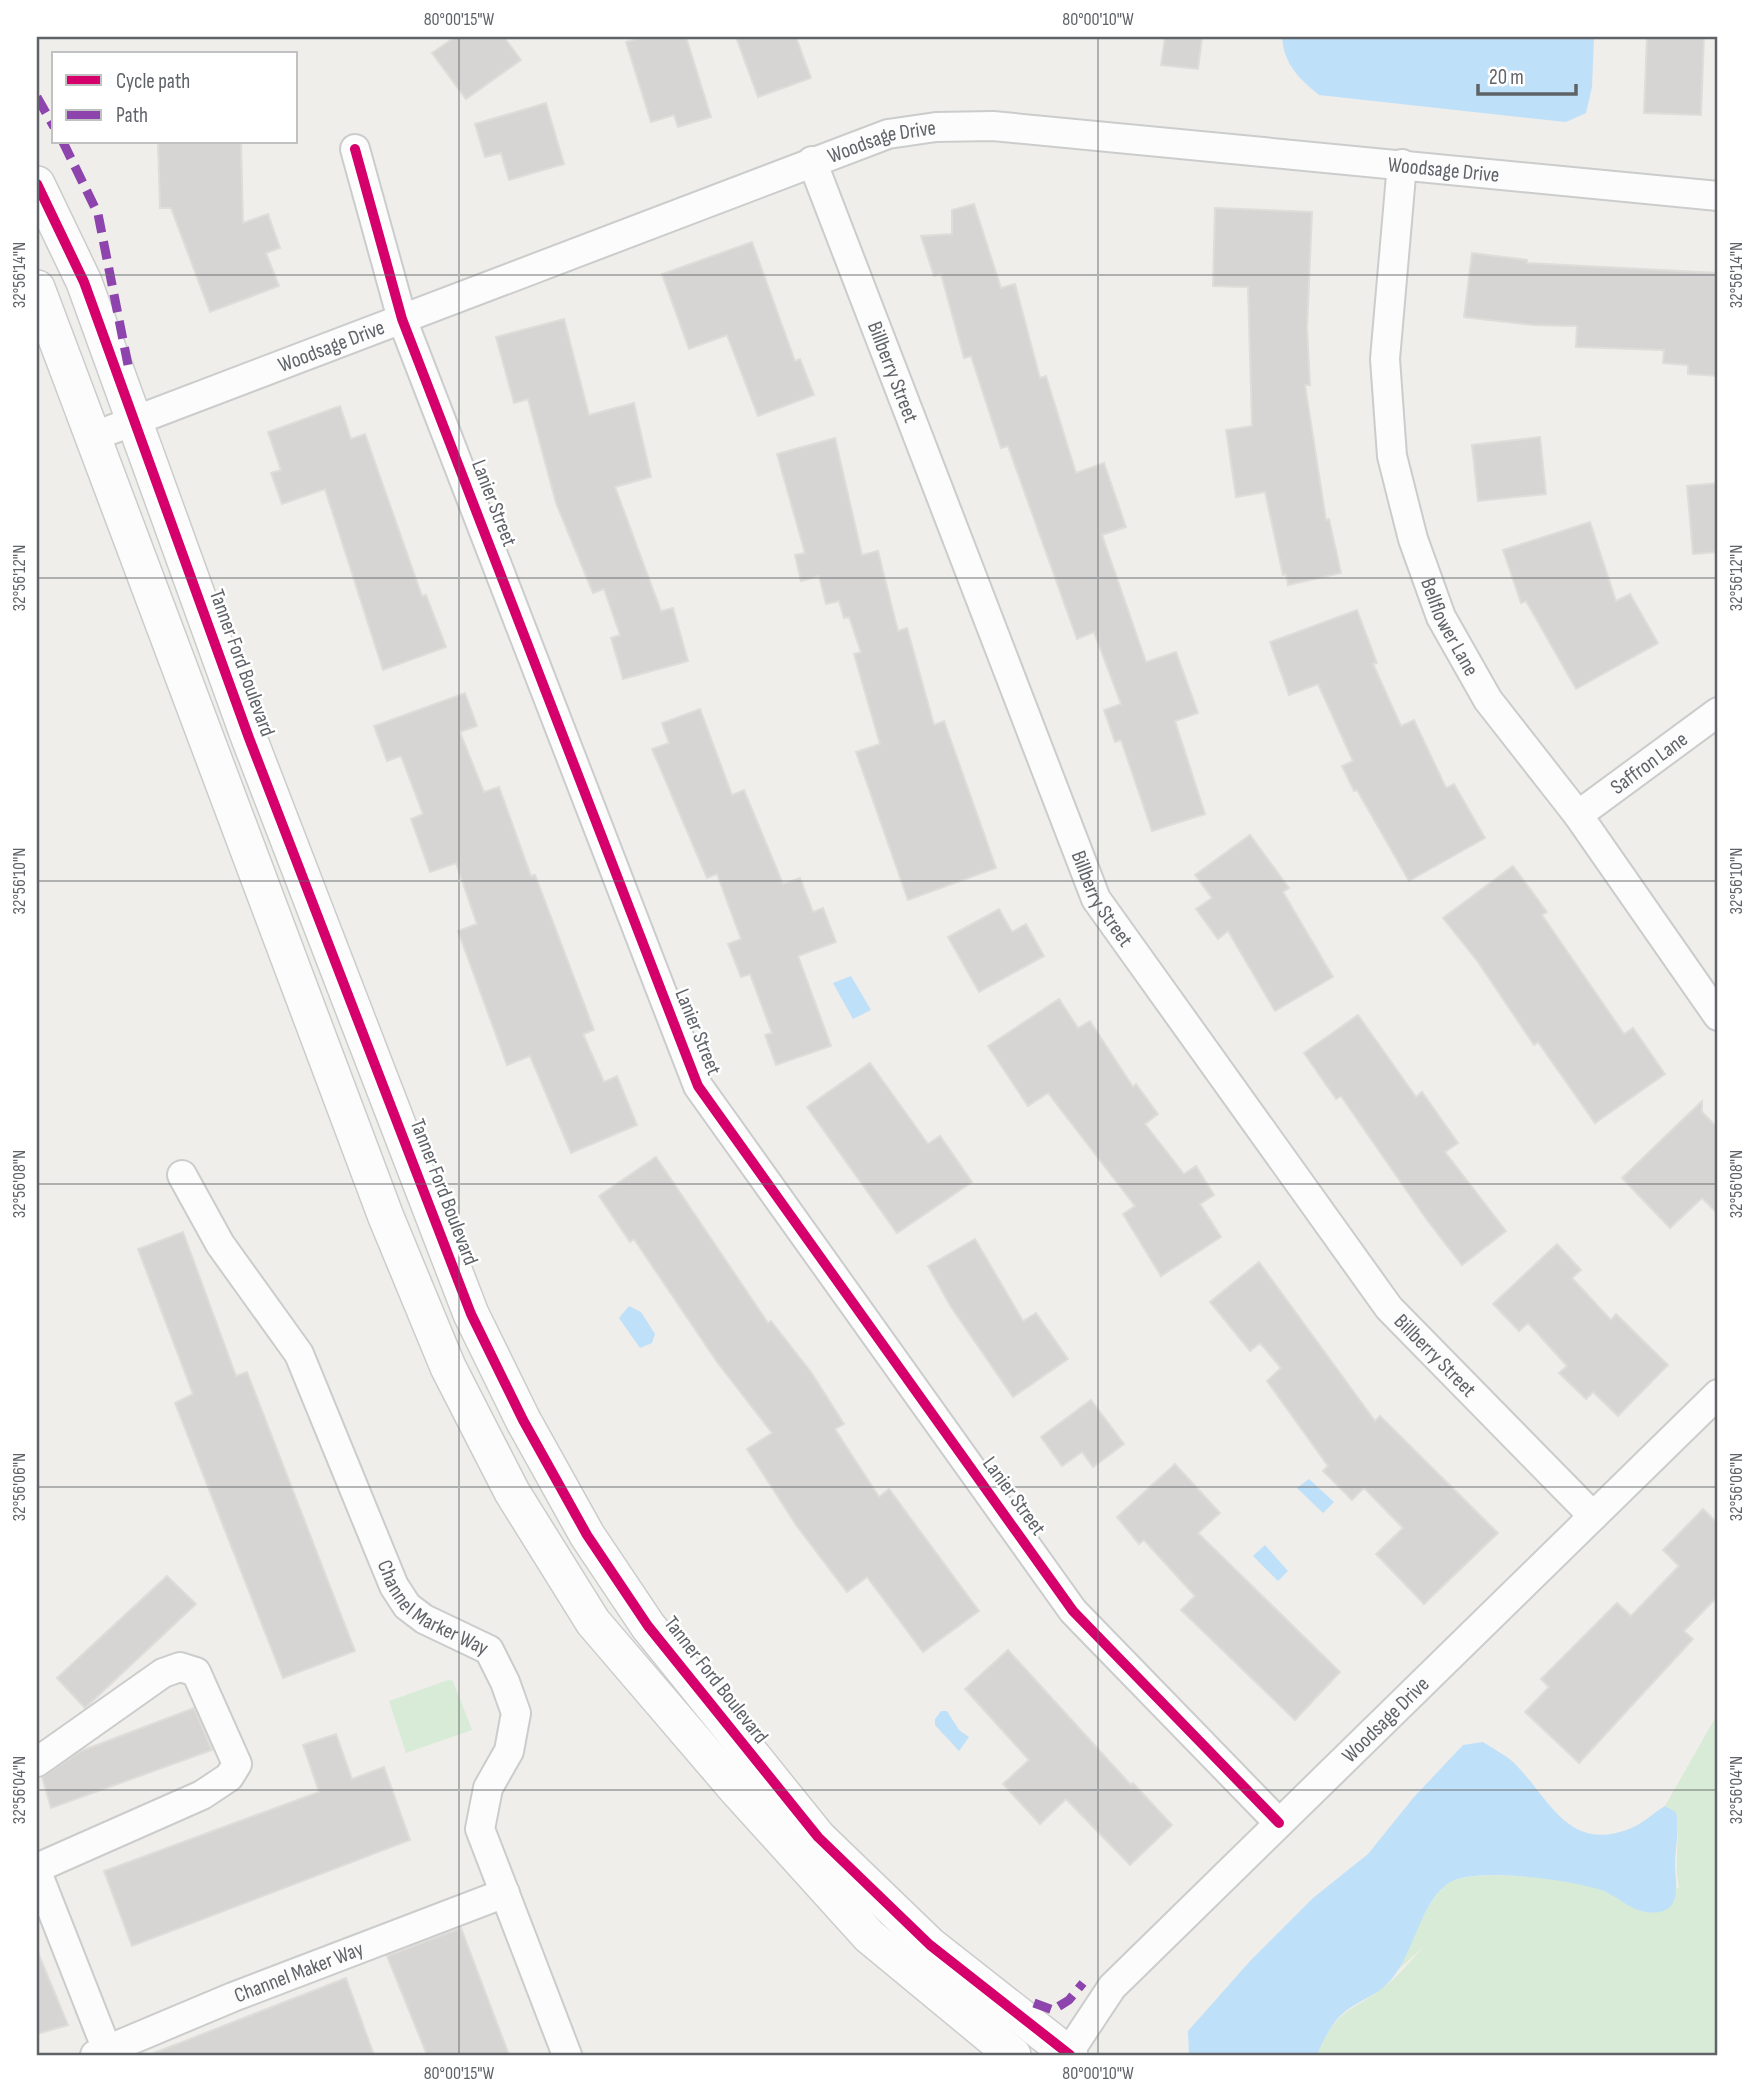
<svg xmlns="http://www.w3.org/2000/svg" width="1755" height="2092" viewBox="0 0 1755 2092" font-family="'Sofia Sans Condensed',sans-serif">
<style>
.green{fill:#d8ebd6}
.water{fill:#bfe0f9}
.building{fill:#d6d5d3;stroke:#deddd9;stroke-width:2}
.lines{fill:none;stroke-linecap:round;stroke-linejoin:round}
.minor-casing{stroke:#cbcccc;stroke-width:32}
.tertiary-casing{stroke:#cbcccc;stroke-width:38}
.minor{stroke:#fdfcfc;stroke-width:28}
.tertiary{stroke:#fdfcfc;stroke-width:35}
.quiet{stroke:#8e44ad;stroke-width:9;stroke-dasharray:18 9;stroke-linecap:butt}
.cycleway-casing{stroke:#fff;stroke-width:15}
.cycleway{stroke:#d6006c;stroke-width:10}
.ticks{fill:none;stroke:#5f6368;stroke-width:2;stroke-opacity:0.45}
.labels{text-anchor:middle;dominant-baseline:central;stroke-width:5;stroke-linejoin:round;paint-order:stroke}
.street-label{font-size:21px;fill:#5f6368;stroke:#fff}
.neatline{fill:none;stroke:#5f6368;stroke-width:2.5}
.ticks-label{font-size:18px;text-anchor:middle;fill:#5f6368}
</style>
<rect width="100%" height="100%" fill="#efeeea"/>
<g class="green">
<polygon points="448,1680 453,1681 472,1730 406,1753 389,1701"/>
<path d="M 1718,1713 L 1718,2055 L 1317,2055 C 1335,2009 1352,2012 1385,1986 C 1400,1975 1412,1959 1424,1946 L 1398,1970 C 1410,1947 1426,1901 1446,1885 C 1469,1866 1573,1879 1600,1889 C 1615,1894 1629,1905 1643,1912 L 1679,1887 C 1673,1862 1681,1837 1676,1812 L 1665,1806 Z"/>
</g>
<g class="water">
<path d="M 1282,37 L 1594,37 L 1592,87 L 1586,113 L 1566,122 L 1319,95 C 1298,78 1284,64 1282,37 Z"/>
<polygon points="851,976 871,1010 853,1019 833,983"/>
<polygon points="629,1306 641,1312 655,1334 652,1343 640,1348 619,1318"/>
<polygon points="1309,1479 1334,1502 1323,1513 1297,1488"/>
<polygon points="1265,1545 1288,1571 1278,1581 1253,1556"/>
<polygon points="941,1711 947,1711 959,1730 969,1737 959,1751 935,1725 935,1719"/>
<path d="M 1483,1742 C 1493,1749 1506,1755 1514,1763 C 1549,1797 1567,1853 1629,1829 C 1643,1824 1653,1813 1665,1806 L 1676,1812 C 1680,1830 1675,1846 1675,1865 C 1676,1886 1683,1917 1646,1912 C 1629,1910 1614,1893 1598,1889 C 1569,1880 1470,1865 1446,1885 C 1418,1907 1413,1960 1386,1985 C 1376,1995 1361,2000 1350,2008 C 1334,2018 1324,2038 1317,2055 L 1189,2055 L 1188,2031 L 1251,1960 L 1313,1898 L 1368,1854 L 1414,1797 L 1463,1745 Z"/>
</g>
<g class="building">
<polygon points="455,37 504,37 521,60 466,99 432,53"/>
<polygon points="644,37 686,37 711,117 678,127 674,115 651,122 626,42"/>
<polygon points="736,37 796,37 811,78 758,97"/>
<polygon points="1165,37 1202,37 1198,69 1161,65"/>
<polygon points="1647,37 1704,37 1701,115 1644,113"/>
<polygon points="546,103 564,164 509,180 501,153 485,157 475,124"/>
<polygon points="158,142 241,142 243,223 268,214 280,248 266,253 279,286 210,312 171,208 160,208"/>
<polygon points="974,204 1001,288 1015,284 1040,378 1046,376 1076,473 1104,463 1126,527 1102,535 1146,662 1176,652 1198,713 1175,721 1205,814 1152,831 1121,740 1115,742 1104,710 1121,704 1094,632 1077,639 1008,446 1001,448 971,356 964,358 941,274 934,276 921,236 952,234 952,210"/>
<polygon points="1215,208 1312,212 1307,328 1310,385 1305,385 1326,520 1329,519 1341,573 1288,585 1286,574 1283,575 1265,492 1236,497 1226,430 1252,426 1248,287 1213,286"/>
<polygon points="752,242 795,361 800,359 814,395 758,416 727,335 689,349 662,274"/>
<polygon points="1472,253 1527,260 1527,263 1718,273 1718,376 1688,374 1688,365 1663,363 1664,350 1576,347 1577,326 1533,325 1464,317"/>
<polygon points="564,319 589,415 634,403 651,477 615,487 661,611 673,608 688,661 623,679 611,638 620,635 604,589 593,593 556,503 528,399 514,403 496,337"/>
<polygon points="340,406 351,439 365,434 422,596 426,595 446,647 383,670 325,489 282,504 271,473 281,470 268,432"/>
<polygon points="1540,437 1546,494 1478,501 1472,445"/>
<polygon points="835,438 862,555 878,551 898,631 907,628 934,725 944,721 996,868 908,900 856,752 880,744 854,654 861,652 849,617 844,618 839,601 826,604 819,576 801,581 795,555 805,553 777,454"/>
<polygon points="1718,483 1718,552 1693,554 1687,486"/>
<polygon points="1590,522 1616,601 1630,594 1658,643 1576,689 1526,601 1521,603 1503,550"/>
<polygon points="1357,610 1377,663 1373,664 1401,726 1414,720 1446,788 1454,784 1485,838 1409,881 1357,790 1354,791 1342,766 1353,761 1318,684 1289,695 1270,642"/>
<polygon points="465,693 477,726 460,732 484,792 499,787 531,876 535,875 594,1030 583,1034 604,1082 617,1076 637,1125 571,1153 530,1056 507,1065 458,931 477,924 456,863 430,872 411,819 423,814 401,756 387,761 374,726"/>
<polygon points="700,709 732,795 744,790 783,884 800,878 813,912 823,908 836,942 798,956 831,1046 776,1065 765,1035 772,1033 750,974 741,977 728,944 741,939 717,874 707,878 652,749 669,743 662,723"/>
<polygon points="1250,835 1289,888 1283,892 1333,977 1275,1011 1228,931 1218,939 1196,909 1212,898 1195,875"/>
<polygon points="1513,866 1547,912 1542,915 1624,1034 1633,1028 1665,1074 1595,1123 1538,1042 1534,1045 1478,962 1443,918"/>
<polygon points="999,909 1012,932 1026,924 1044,956 979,992 948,937"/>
<polygon points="1059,999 1078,1028 1090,1021 1133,1087 1136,1084 1158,1114 1145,1124 1184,1174 1196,1166 1214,1195 1200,1204 1221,1237 1161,1276 1123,1214 1135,1206 1048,1093 1028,1106 988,1046"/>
<polygon points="1358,1015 1416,1097 1422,1092 1458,1143 1445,1152 1506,1231 1462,1265 1427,1220 1341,1096 1336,1099 1304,1053"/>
<polygon points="870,1063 928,1144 940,1136 972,1182 897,1233 807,1107"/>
<polygon points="1702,1101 1702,1112 1718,1128 1718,1214 1702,1198 1670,1228 1622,1178"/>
<polygon points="656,1157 768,1323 771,1321 811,1372 844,1424 835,1429 879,1497 889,1489 979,1611 923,1652 867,1577 847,1592 796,1525 747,1449 772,1433 717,1362 634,1239 630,1242 599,1196"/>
<polygon points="183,1232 236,1376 247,1372 355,1651 283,1678 175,1403 193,1394 138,1249"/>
<polygon points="975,1239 1023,1321 1036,1313 1068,1359 1013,1397 951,1307 928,1266"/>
<polygon points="1557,1244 1581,1270 1572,1278 1611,1320 1616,1314 1668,1365 1618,1416 1593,1392 1586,1399 1559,1373 1567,1366 1528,1323 1519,1331 1493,1304"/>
<polygon points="1259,1262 1375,1421 1380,1416 1498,1533 1424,1604 1376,1554 1403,1528 1364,1488 1352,1500 1323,1471 1328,1466 1267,1381 1281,1368 1260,1343 1250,1351 1210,1302"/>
<polygon points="1091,1400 1124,1444 1093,1467 1082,1452 1062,1466 1041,1437"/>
<polygon points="1175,1464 1220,1513 1198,1533 1340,1672 1295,1720 1181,1610 1195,1596 1144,1540 1139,1544 1117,1517"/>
<polygon points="1703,1509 1718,1524 1718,1596 1684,1631 1693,1639 1579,1763 1525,1712 1549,1687 1541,1679 1617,1603 1631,1616 1679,1566 1663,1550"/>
<polygon points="167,1576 196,1604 85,1708 57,1678"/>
<polygon points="1008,1650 1131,1785 1133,1783 1172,1825 1130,1865 1066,1799 1040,1824 1003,1784 1029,1760 965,1689"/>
<polygon points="194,1708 212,1750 51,1808 42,1777 81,1751"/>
<polygon points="336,1734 352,1779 384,1767 410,1840 132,1946 104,1871 319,1792 303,1745"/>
<polygon points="461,1928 509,2055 427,2055 387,1956"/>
<polygon points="37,1950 68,2025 37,2034"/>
<polygon points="346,1978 374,2055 154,2055 154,2053"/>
</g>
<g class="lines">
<defs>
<g id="minor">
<polyline points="355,149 402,319 698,1086 1073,1611 1279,1823"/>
<path id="s1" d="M 812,161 L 1096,899 L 1389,1308 L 1593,1516"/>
<path id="s2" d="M 1402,164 L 1385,359 L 1392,456 L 1413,539 L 1441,617 L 1488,700 L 1578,815 L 1718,1016"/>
<path id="s3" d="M 92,437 L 888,134 L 936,127 L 993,126 L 1718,196"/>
<path id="s4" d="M 1578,815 L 1718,712"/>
<path id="s5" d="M 182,1175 L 220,1244 L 299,1354 L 394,1586 L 407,1606 L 424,1619 L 489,1650 L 505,1682 L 516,1713 L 509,1751 L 488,1788 L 480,1829 L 567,2055"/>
<polyline points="37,1762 163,1673 180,1667 196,1672 237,1764 229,1777 202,1795 37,1868"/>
<polyline points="37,1872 107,2050"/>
<path id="s6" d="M 95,2055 L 233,1997 L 505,1893"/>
<path id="s7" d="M 1067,2055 L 1112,1987 L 1718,1394"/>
</g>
<g id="tertiary">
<polyline points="37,184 84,282 249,738 471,1314 523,1420 587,1535 648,1626 818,1837 930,1945 1070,2055"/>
<polyline points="37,288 386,1217 448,1367 512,1492 593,1622 736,1789 869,1936 1013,2055"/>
</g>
</defs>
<use href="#minor" class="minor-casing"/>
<use href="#tertiary" class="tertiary-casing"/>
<use href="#minor" class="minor"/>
<use href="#tertiary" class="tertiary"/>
<g class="quiet">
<polyline points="37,97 54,127"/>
<polyline points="63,142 98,214 128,365"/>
<polyline points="1034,2003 1053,2010 1069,2000 1083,1983"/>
</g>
<defs>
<g id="cycleway">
<polyline points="355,149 402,319 698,1086 1073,1611 1279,1823"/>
<polyline points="37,184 84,282 249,738 471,1314 523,1420 587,1535 648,1626 818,1837 930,1945 1070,2055"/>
</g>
</defs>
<use href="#cycleway" class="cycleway-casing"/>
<use href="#cycleway" class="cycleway"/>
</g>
<path class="ticks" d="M 459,37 L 459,2055M 1098,37 L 1098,2055M 37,275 L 1718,275M 37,578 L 1718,578M 37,881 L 1718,881M 37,1184 L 1718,1184M 37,1487 L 1718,1487M 37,1790 L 1718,1790"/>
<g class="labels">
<g class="street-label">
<text stroke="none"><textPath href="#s3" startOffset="844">Woodsage Drive</textPath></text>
<text stroke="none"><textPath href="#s3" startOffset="1410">Woodsage Drive</textPath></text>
<text stroke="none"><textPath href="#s3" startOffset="256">Woodsage Drive</textPath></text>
<text stroke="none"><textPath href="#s1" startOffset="226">Billberry Street</textPath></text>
<text transform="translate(494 503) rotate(69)">Lanier Street</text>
<text stroke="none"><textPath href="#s2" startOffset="474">Bellflower Lane</textPath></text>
<text transform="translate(242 663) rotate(70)">Tanner Ford Boulevard</text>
<text stroke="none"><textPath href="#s4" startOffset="88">Saffron Lane</textPath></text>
<text stroke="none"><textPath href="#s1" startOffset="793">Billberry Street</textPath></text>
<text transform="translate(698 1032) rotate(68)">Lanier Street</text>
<text transform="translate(444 1192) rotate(69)">Tanner Ford Boulevard</text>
<text stroke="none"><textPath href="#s1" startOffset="1360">Billberry Street</textPath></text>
<text transform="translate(1014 1496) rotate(54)">Lanier Street</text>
<text stroke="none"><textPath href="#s5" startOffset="509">Channel Marker Way</textPath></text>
<text transform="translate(716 1680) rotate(52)">Tanner Ford Boulevard</text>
<text stroke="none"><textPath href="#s7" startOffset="464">Woodsage Drive</textPath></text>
<text stroke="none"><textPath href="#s6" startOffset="220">Channel Maker Way</textPath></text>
</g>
</g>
<rect width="1755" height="2092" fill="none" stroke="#ffffff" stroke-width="77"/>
<rect x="52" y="52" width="245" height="91" fill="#ffffff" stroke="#bfc1c3" stroke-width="2"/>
<rect x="66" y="75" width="35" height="10" fill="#d6006c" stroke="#bfc1c3" stroke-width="2"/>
<text x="116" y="88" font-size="21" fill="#5f6368">Cycle path</text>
<rect x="66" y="110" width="35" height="10" fill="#8e44ad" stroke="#bfc1c3" stroke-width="2"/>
<text x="116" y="122" font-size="21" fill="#5f6368">Path</text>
<path d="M1478 84v10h98v-10" fill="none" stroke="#5f6368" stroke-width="3.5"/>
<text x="1489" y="84" font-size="21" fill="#5f6368" stroke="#ffffff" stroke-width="5" paint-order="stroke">20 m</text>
<rect x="38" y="38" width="1678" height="2016" class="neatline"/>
<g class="ticks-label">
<text x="459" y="25">80°00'15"W</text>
<text x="1098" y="25">80°00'10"W</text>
<text transform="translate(19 275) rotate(-90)" y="6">32°56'14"N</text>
<text transform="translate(1736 275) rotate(-90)" y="6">32°56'14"N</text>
<text transform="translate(19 578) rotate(-90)" y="6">32°56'12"N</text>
<text transform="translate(1736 578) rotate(-90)" y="6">32°56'12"N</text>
<text transform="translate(19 881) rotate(-90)" y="6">32°56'10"N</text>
<text transform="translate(1736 881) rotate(-90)" y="6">32°56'10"N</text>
<text transform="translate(19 1184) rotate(-90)" y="6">32°56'08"N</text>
<text transform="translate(1736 1184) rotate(-90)" y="6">32°56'08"N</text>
<text transform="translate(19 1487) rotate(-90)" y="6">32°56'06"N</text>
<text transform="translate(1736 1487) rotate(-90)" y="6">32°56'06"N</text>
<text transform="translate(19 1790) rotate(-90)" y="6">32°56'04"N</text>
<text transform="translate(1736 1790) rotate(-90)" y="6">32°56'04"N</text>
<text x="459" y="2079">80°00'15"W</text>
<text x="1098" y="2079">80°00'10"W</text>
</g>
</svg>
